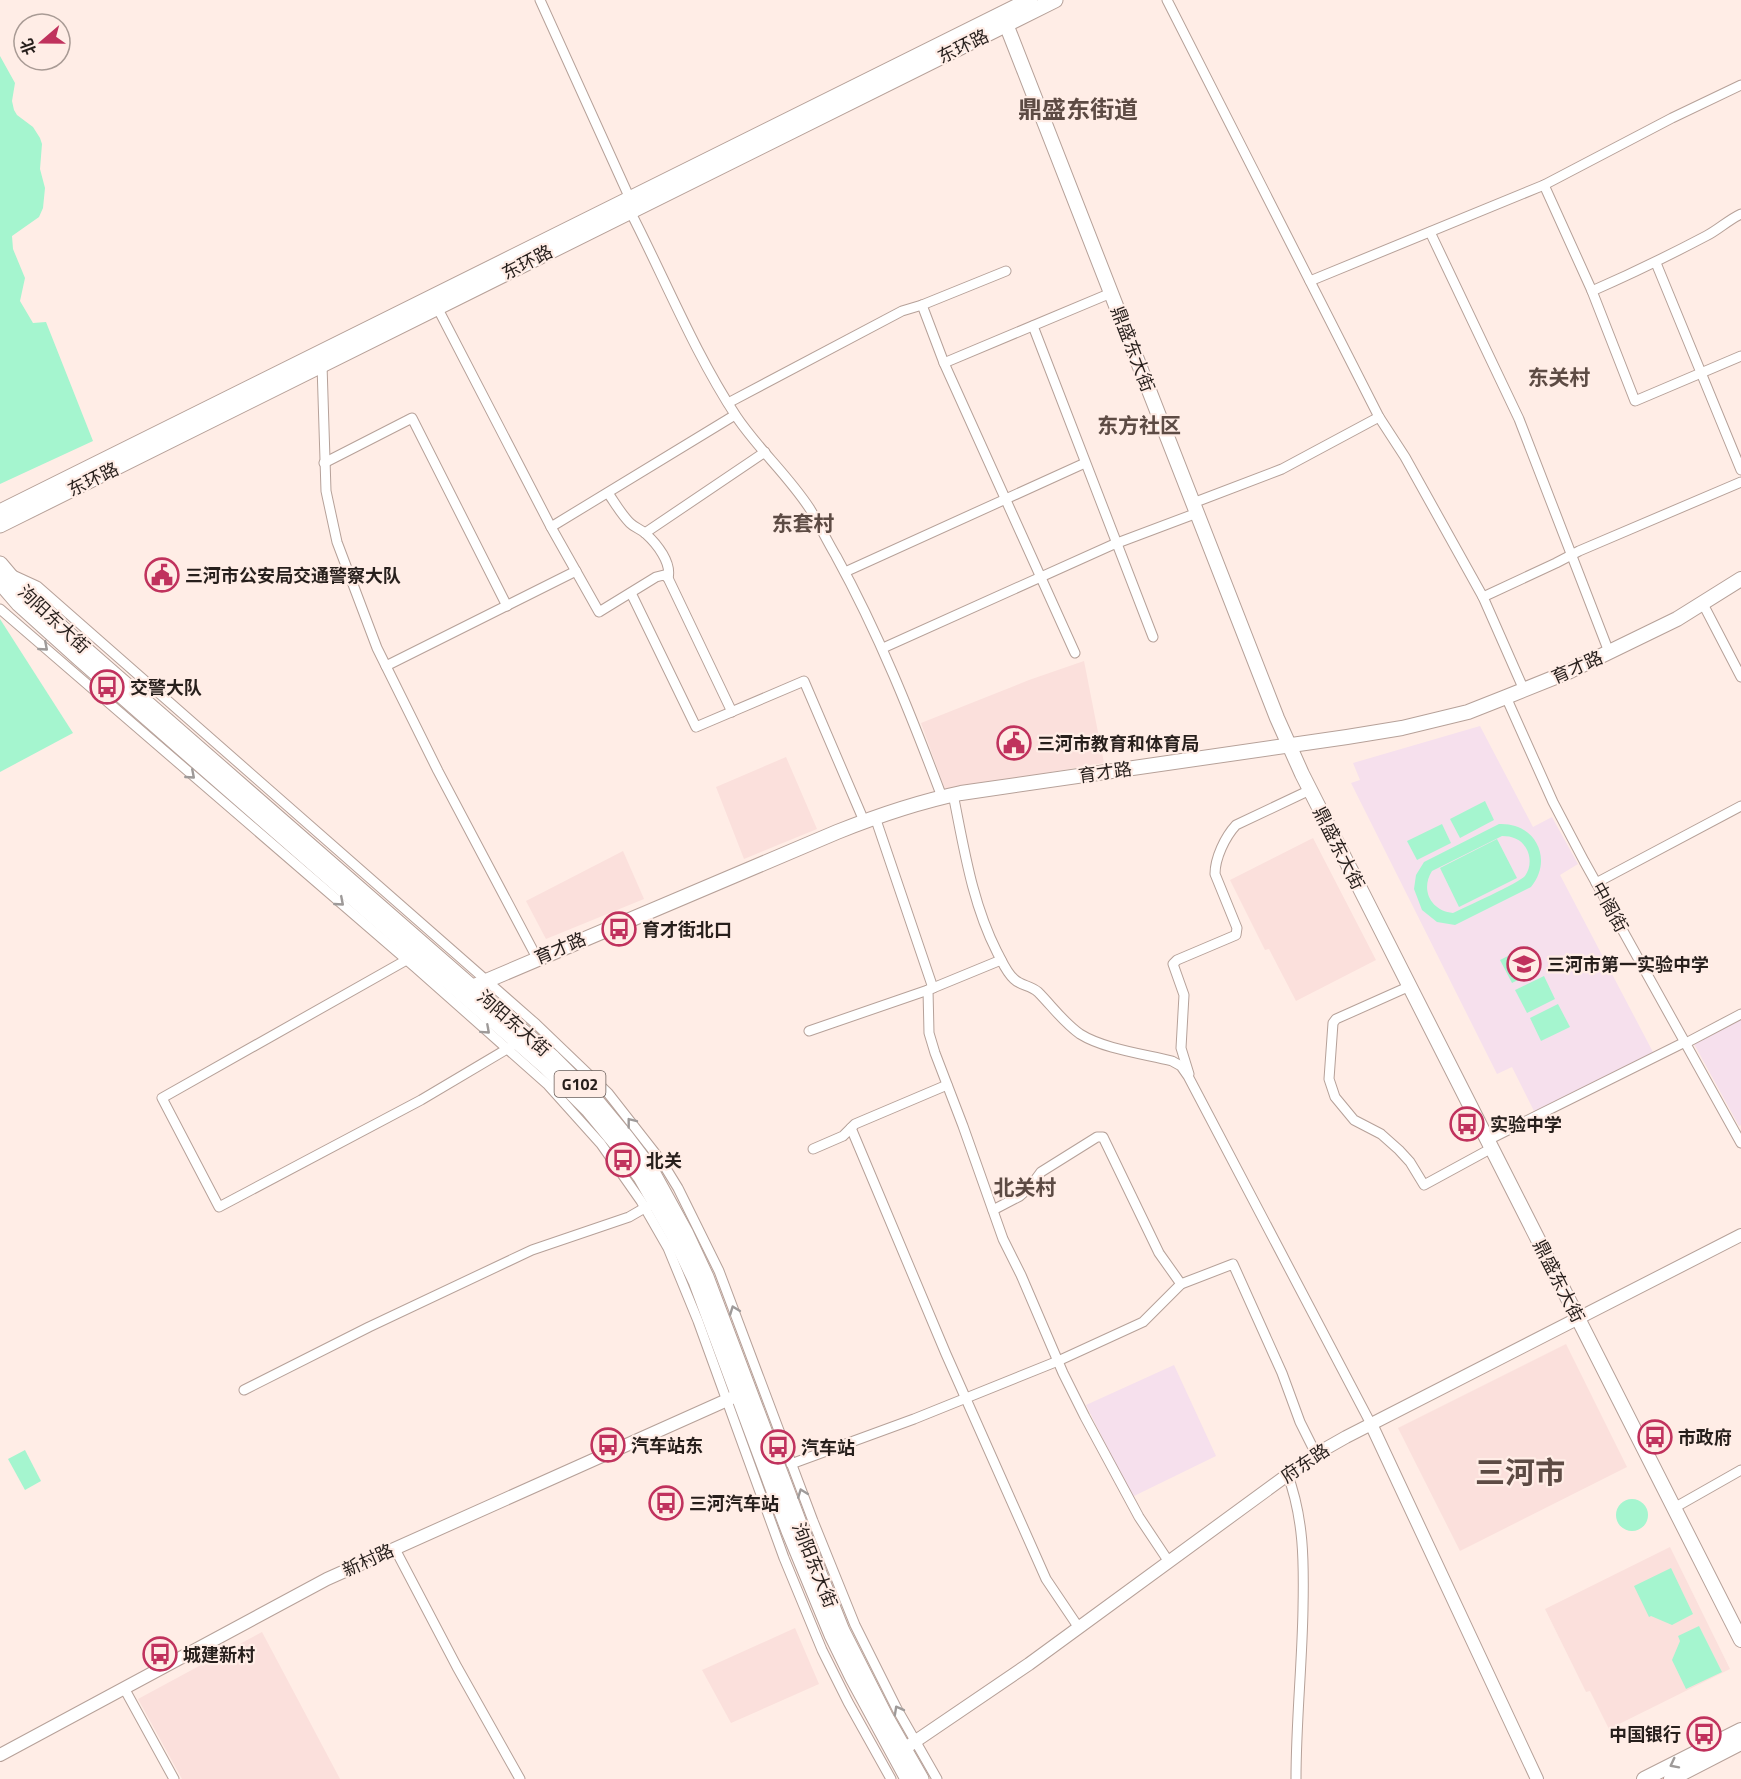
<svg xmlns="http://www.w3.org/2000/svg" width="1741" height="1779" viewBox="0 0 1741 1779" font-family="'Titillium Web','Noto Sans SC',sans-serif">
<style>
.commercial{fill:#fbe0dc}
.education{fill:#f6e0ed}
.green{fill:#a5f5cf;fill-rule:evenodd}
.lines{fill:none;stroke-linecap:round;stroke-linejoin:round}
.minor-casing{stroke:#b6a199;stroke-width:11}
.tertiary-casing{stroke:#b6a199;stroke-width:14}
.secondary-casing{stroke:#b6a199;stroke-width:16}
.primary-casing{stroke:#b6a199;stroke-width:17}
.trunk-casing{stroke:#b6a199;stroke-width:17}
.minor{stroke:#fff;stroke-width:9}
.tertiary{stroke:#fff;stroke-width:12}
.secondary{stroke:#fff;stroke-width:14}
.primary{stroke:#fff;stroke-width:15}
.trunk{stroke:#fff;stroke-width:15}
.oneway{stroke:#9e9a99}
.labels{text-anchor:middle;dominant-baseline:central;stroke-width:4.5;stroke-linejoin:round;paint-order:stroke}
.shield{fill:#ffede6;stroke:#685d59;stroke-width:1.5}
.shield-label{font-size:16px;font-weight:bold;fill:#271f1c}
.street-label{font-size:18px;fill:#271f1c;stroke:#ffede6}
.poi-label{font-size:18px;font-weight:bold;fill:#271f1c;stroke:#ffede6;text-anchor:start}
.quarter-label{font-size:21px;font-weight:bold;fill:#5d4b44;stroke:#ffede6}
.district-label{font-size:24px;font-weight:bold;fill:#5d4b44;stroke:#ffede6}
.town-label{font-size:30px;font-weight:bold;fill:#5d4b44;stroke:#ffede6}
</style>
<rect width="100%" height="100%" fill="#ffede6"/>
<g class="commercial">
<polygon points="1084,661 1104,763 945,790 921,723 1029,680"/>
<polygon points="786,757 817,829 744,859 716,787"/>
<polygon points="1313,838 1376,960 1296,1001 1269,949 1265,950 1230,880"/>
<polygon points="623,851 644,899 546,939 526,901"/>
<polygon points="1566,1344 1627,1467 1460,1551 1398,1428"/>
<polygon points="1670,1547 1730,1669 1609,1729 1590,1691 1586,1692 1545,1609"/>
<polygon points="795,1628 819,1684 731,1723 702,1670"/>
<polygon points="262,1632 340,1779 182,1779 138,1699"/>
</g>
<g class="education">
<polygon points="1480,726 1533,827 1552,817 1578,864 1560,875 1654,1054 1535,1113 1512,1067 1497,1074 1351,783 1360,780 1353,763"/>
<polygon points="1741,1019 1741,1125 1739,1126 1694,1044"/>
<polygon points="1174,1365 1216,1456 1132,1497 1086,1405"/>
</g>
<g class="green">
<polygon points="0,56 15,83 12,101 14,110 17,115 33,127 40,138 42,144 40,169 45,188 43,208 39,217 12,236 13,249 25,278 20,301 33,323 46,322 93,441 0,484"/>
<polygon points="0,619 73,733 0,772"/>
<polygon points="1485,801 1494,820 1460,838 1450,819"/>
<polygon points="1442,824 1451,843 1417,860 1407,841"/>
<path d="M 1499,824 C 1535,822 1554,859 1531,887 L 1455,925 L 1437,922 L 1422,910 L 1414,889 L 1416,875 L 1424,862 ZM 1502,836 C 1512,836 1521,839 1526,848 C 1531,856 1531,868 1525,876 C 1519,883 1465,907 1453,913 C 1431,911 1420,890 1432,871 Z"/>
<polygon points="1497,839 1517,878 1459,907 1440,868"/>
<polygon points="1528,946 1540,969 1512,983 1500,960"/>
<polygon points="1544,976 1555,999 1527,1013 1515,990"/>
<polygon points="1558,1004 1570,1027 1541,1041 1530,1018"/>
<polygon points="25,1450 41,1481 25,1490 8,1459"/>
<circle cx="1632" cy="1515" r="16"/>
<polygon points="1671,1568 1693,1614 1672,1625 1651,1616 1649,1617 1634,1586"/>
<polygon points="1699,1626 1722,1672 1686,1689 1672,1660 1680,1641 1678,1636"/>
</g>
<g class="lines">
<defs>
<g id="minor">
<polyline points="540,0 631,201"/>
<polyline points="1167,0 1379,417 1405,457 1483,597 1524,690"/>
<polyline points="1544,185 1592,291 1635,401 1741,356"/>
<path d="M 630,211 C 665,279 694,352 736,416 C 758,449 788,475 810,509 C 819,524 827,541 836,556 C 879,634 911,715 942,797"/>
<polyline points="1430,232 1519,419 1609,652"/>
<polyline points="1656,263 1741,470"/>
<polyline points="1310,281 1544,185 1672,118 1741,85"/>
<path d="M 1592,291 C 1631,274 1668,256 1706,236 C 1718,230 1728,220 1741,214"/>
<polyline points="922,305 944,363 1075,653"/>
<polyline points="437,307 551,527 599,612 656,577 664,575 668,578 732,712"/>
<polyline points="1033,326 1153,637"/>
<polyline points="944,363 1111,293"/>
<polyline points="322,365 326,491 337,542 377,648 438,771 537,958"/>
<polyline points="728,403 902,311 922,305 1006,271"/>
<polyline points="324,463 412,418 507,606"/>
<path d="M 608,493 C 615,503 621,514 630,523 C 635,528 641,529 646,534 C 657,544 672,563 668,578"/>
<polyline points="1193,503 1282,469 1379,417"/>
<polyline points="551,527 735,415"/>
<polyline points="645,533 765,452"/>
<polyline points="845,572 1085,463"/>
<polyline points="13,575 37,586 536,1024 608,1093 662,1162 678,1188 719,1271 813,1521 855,1625 897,1709 937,1779"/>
<polyline points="631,593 696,727 804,681 864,821"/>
<polyline points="1483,597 1556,563 1579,551 1741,482"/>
<polyline points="1703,604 1741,677"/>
<polyline points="0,609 415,967 548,1085 601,1144 641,1201 668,1248 698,1321 784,1558 822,1650 848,1702 891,1779"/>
<polyline points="883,648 1112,545 1197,513"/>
<polyline points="386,666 576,571"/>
<polyline points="1506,697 1553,802 1584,861 1741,1143"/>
<path d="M 953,794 C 964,848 972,903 997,952 C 1002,961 1006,972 1014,979 C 1021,986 1030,985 1038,992 C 1052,1006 1063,1022 1080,1034 C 1104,1049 1144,1054 1172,1061 L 1181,1066 L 1188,1076 L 1371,1424"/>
<polyline points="875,817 933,988"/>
<polyline points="1596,883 1741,806"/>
<polyline points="410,958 162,1098 219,1207 421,1100 512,1046"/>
<polyline points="1410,986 1336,1019 1333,1023 1329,1079 1335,1097 1354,1120 1381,1134 1399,1150 1410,1162 1424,1185 1492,1148"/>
<polyline points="928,990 929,1033 935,1053 963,1126 1003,1239 1021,1275 1063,1373 1085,1417 1139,1517 1169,1562"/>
<polyline points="809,1031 928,990 1001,960"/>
<polyline points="1686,1043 1741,1014"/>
<path d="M 1189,1074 L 1181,1048 L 1184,995 L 1173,964 L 1177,960 L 1236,935 L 1237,928 L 1215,874 C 1215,858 1225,837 1236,825 L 1310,790"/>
<polyline points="851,1128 946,1354 1046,1579 1079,1628"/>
<polyline points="1488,1140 1685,1042"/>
<polyline points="813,1149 843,1136 855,1124 947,1085"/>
<polyline points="993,1210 1020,1196 1030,1187 1041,1172 1097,1137 1103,1137 1159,1253 1181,1284"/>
<polyline points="244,1390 369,1327 532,1250 629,1217 648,1206"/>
<polyline points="791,1464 914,1419 1058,1361 1143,1322 1181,1284 1233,1264 1282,1373 1300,1422 1316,1454"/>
<path d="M 1287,1473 C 1304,1518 1304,1562 1303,1609 C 1302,1666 1296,1722 1296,1779"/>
<polyline points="1674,1508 1741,1470"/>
<polyline points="395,1549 457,1667 520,1779"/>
<polyline points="124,1688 174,1779"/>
</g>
<g id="tertiary">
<polyline points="1371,1424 1537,1779"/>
<polyline points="904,1749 1029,1664 1316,1454 1346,1437 1741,1235"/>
<polyline points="0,1755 327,1579 745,1392"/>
</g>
<g id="secondary">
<polyline points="1006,24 1277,718 1302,774 1741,1640"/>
<path d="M 472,987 L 837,832 C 877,816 918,802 961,793 L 1347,737 L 1402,728 L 1468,712 L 1506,697 L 1568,672 L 1677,619 L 1741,579"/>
<polyline points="1644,1779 1741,1730"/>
<polyline points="1671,1779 1741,1743"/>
</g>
<g id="primary">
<polyline points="0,512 1030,0"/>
<polyline points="0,525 1055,0"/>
</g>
<g id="trunk">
<polyline points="0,564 27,596 87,651 553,1058 597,1102 626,1137 651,1170 685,1232 706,1277 800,1526 842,1631 885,1716 921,1779"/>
<polyline points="0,582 19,604 80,659 545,1066 589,1110 617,1144 641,1177 675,1237 696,1281 789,1531 832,1635 853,1678 908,1779"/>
</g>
</defs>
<use href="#minor" class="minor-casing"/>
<use href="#tertiary" class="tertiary-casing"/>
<use href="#secondary" class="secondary-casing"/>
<use href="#primary" class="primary-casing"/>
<use href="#trunk" class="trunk-casing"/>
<use href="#minor" class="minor"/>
<use href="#tertiary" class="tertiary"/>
<use href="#secondary" class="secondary"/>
<use href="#primary" class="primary"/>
<use href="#trunk" class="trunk"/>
</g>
<defs><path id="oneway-chevron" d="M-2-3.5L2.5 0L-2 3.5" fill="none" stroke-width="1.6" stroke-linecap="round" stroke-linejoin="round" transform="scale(1.5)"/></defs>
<g class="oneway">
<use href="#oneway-chevron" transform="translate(44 647) rotate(41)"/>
<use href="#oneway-chevron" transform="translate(191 775) rotate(41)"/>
<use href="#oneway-chevron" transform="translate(340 902) rotate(41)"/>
<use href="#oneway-chevron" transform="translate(486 1030) rotate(42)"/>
<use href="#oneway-chevron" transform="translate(631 1122) rotate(-128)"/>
<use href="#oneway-chevron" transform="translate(734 1310) rotate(-111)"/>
<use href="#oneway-chevron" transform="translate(802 1493) rotate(-111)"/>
<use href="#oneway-chevron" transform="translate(898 1710) rotate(-119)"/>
<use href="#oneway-chevron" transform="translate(1674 1764) rotate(153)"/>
</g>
<defs>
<symbol id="civic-ring" viewBox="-11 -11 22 22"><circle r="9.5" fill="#ffede6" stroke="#c0325d" stroke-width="1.5"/><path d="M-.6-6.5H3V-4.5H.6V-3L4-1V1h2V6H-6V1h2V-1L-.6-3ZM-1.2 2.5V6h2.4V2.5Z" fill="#c0325d"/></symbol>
<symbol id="bus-ring" viewBox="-11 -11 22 22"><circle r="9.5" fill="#ffede6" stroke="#c0325d" stroke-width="1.5"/><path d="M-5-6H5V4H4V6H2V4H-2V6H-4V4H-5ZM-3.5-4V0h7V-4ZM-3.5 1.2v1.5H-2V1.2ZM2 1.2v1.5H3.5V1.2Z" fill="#c0325d"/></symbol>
<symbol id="school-ring" viewBox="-11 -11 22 22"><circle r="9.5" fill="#ffede6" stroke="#c0325d" stroke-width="1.5"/><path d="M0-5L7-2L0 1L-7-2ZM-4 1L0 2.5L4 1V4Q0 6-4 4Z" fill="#c0325d"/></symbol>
</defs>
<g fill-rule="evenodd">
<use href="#civic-ring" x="143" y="556" width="38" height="38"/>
<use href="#bus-ring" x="88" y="668" width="38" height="38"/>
<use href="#civic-ring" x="995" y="724" width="38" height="38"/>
<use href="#bus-ring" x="600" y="910" width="38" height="38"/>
<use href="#school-ring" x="1505" y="945" width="38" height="38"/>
<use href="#bus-ring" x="1448" y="1105" width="38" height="38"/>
<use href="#bus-ring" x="604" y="1141" width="38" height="38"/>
<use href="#bus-ring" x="1636" y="1418" width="38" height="38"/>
<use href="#bus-ring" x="589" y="1426" width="38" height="38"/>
<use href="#bus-ring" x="759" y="1428" width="38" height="38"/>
<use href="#bus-ring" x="647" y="1484" width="38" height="38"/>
<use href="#bus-ring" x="141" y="1635" width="38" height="38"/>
<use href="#bus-ring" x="1685" y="1715" width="38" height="38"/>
</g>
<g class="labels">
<rect class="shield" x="554.5" y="1071" width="51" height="26" rx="4.5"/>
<g class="shield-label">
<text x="580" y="1084">G102</text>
</g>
<g class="street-label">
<text transform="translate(963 46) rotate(-26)">东环路</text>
<text transform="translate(527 262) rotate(-27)">东环路</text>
<text transform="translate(1133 349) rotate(69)">鼎盛东大街</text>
<text transform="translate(93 479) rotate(-26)">东环路</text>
<text transform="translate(54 619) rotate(43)">泃阳东大街</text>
<text transform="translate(1577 667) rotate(-24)">育才路</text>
<text transform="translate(1105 772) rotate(-8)">育才路</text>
<text transform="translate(1339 848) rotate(63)">鼎盛东大街</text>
<text transform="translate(1610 907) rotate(61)">中阁街</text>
<text transform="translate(560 948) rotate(-23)">育才路</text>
<text transform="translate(514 1023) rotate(41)">泃阳东大街</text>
<text transform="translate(1559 1281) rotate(63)">鼎盛东大街</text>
<text transform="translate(1305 1463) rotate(-34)">府东路</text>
<text transform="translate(368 1560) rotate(-24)">新村路</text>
<text transform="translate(815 1565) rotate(68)">泃阳东大街</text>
</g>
<g class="poi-label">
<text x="185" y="575">三河市公安局交通警察大队</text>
<text x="130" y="687">交警大队</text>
<text x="1037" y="743">三河市教育和体育局</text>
<text x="642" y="929">育才街北口</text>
<text x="1547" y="964">三河市第一实验中学</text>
<text x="1490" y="1124">实验中学</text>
<text x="646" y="1160">北关</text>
<text x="1678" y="1437">市政府</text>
<text x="631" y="1445">汽车站东</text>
<text x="801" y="1447">汽车站</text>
<text x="689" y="1503">三河汽车站</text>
<text x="183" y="1654">城建新村</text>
<text x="1681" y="1734" text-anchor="end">中国银行</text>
</g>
<g class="quarter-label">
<text x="1559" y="377">东关村</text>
<text x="1139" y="425">东方社区</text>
<text x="803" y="523">东套村</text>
<text x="1025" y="1187">北关村</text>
</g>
<g class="district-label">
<text x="1078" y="109">鼎盛东街道</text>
</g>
<g class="town-label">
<text x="1520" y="1472">三河市</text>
</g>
</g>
<g transform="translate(42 42) rotate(250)"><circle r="28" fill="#ffede6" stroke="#a99b95" stroke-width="1.5"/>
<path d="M0-4.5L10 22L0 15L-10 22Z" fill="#c0325d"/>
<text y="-9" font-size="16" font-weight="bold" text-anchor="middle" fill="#271f1c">北</text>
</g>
</svg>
